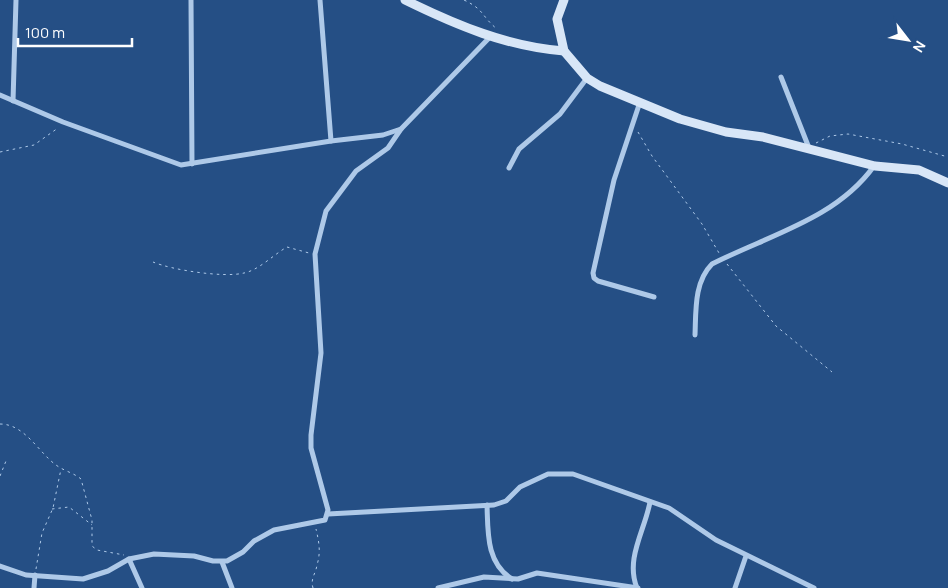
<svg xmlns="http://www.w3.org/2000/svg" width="948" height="588" viewBox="0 0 948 588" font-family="Manrope,sans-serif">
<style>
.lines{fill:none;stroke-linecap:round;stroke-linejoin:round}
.path{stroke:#aec9e8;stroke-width:1;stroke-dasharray:2.5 4;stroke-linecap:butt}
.street{stroke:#aec9e8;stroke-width:5}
.secondary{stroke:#d8e6f7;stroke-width:9}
</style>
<rect width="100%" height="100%" fill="#254f85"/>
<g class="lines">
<g class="path">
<path d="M 464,0 C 485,10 481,16 497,29"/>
<polyline points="638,132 652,156 702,224 719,253"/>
<polyline points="816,143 830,136 848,134 902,144 948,157"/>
<polyline points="0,152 34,145 58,128"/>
<path d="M 153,262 C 172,270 224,278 244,273 C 259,270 273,255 287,247 L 309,253"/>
<polyline points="727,264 776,326 832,372"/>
<path d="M 0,424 C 25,424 39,453 56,465 C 64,471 74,473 81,479 L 92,520 L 92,546 L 97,550 L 124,555"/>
<polyline points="0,476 6,461"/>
<polyline points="52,509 69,507 92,525"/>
<polyline points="36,569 42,533 53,508 61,469"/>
<path d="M 313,588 C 310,579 316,573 317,565 C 321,552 319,542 316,529"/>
</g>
<g class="street">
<polyline points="191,0 192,164"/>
<polyline points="320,0 331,141"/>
<polyline points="781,77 809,148"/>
<polyline points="0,95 63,122 181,165 331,141 383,135 401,129"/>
<polyline points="13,101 16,0"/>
<polyline points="640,102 614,180 593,273 594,278 598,281 654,297"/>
<polyline points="509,168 519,149 560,114 587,78"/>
<path d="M 695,335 C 696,311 694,282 712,264 C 769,235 836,219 874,166"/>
<path d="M 487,505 C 488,532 486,563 512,579"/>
<polyline points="328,514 494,505 506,501 520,487 548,474 573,474 669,508 716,540 814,588"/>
<polyline points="129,559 142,588"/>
<polyline points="222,562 232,588"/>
<polyline points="0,566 26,575 83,579 108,571 129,559 154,554 194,556 213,561 227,561 243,552 254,541 274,530 325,520 328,510 311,448 311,435 321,353 315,254 326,211 356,171 388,148 401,129 490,37"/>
<polyline points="34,588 35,575"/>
<polyline points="438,588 484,577 518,579 537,573 638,588"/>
<path d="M 637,588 C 625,559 645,530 650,502"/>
<polyline points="735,588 746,556"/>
</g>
<g class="secondary">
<path d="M 405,0 C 456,25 508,47 564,51"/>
<polyline points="564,0 557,19 564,51 587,78 600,86 680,119 726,132 763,137 875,166 919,170 948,183"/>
</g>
</g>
<g transform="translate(908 40) rotate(121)" stroke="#254f85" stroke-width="4" paint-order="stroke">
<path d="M0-4L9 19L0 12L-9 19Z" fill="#ffffff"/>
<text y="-8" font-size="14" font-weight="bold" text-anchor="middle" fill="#ffffff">N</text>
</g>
<path d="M18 38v8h114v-8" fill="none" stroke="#ffffff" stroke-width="2.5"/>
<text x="25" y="38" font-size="15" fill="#ffffff" stroke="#254f85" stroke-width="4" paint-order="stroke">100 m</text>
</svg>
